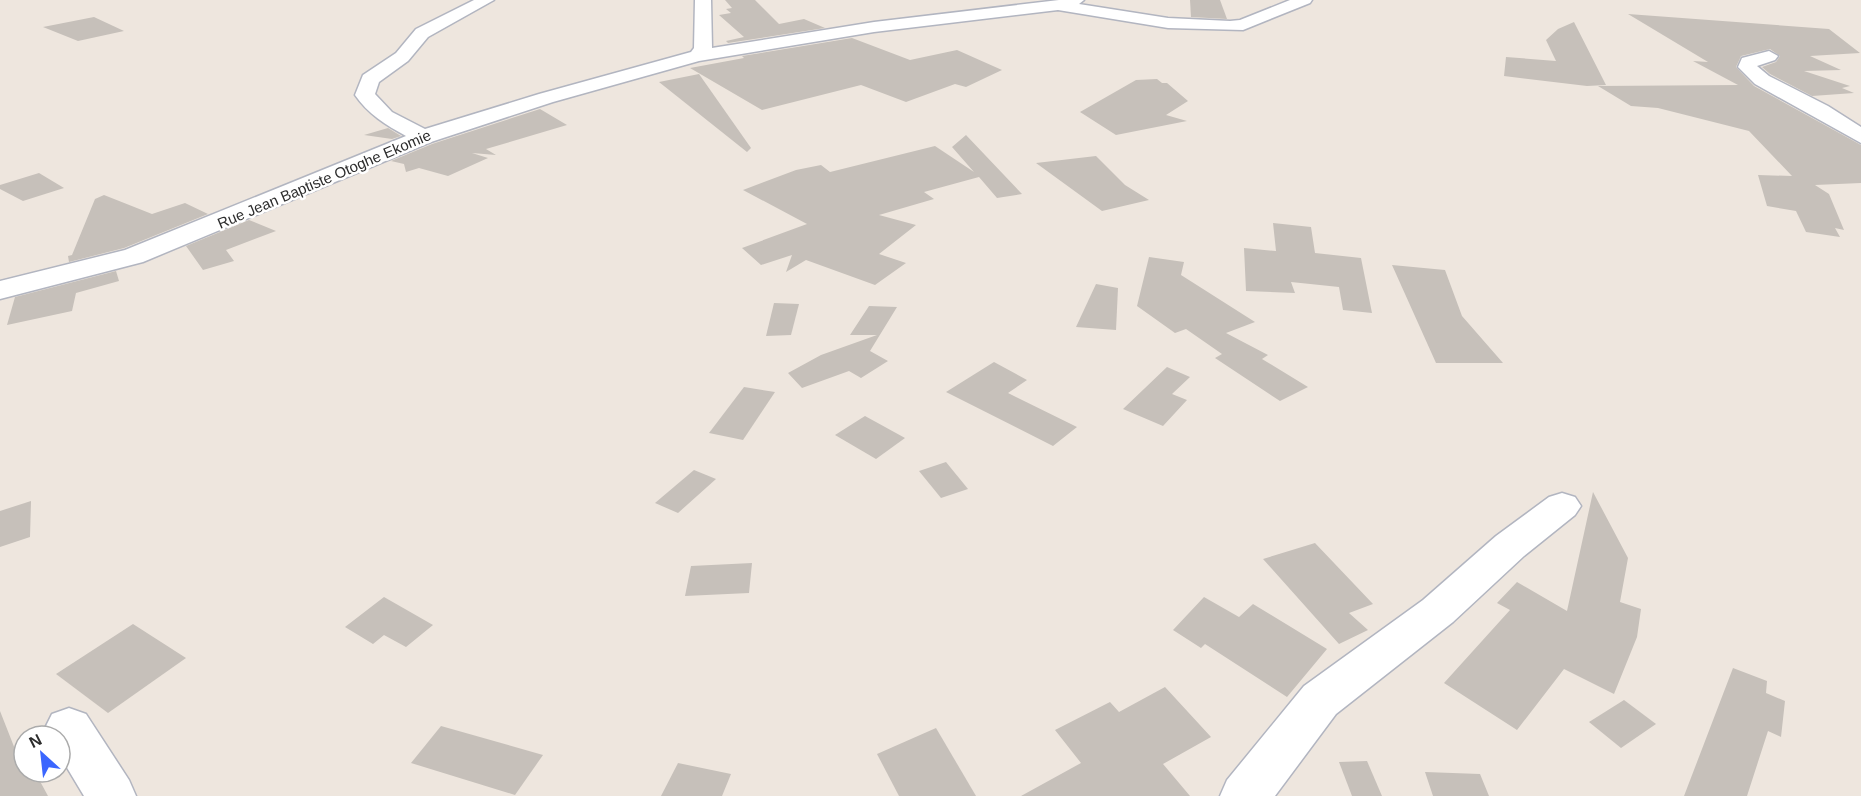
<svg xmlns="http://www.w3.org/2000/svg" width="1861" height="796" viewBox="0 0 1861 796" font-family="Arial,sans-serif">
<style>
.building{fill:#c6c0ba}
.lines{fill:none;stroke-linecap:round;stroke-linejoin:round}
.minor-casing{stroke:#b2b5c0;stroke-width:3}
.minor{fill:#fff;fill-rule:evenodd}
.labels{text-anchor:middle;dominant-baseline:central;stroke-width:5;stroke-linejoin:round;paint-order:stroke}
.far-street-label{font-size:15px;fill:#2c2c2c;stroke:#fff}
</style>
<rect width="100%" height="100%" fill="#eee6de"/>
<g class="building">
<polygon points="725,0 755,0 779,24 804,19 825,28 728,43 726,41 744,37 719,15 731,13 726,9 732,8"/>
<polygon points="1190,0 1220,0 1227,19 1191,17"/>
<polygon points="1628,14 1829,29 1860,53 1810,56 1841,70 1804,71 1850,86 1842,88 1854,93 1812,96 1770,74 1762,67 1776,62 1780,56 1770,49 1741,56 1736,67 1754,86 1861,145 1861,183 1815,185 1829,194 1844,230 1835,228 1840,237 1806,232 1796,211 1767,206 1758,175 1792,176 1749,131 1658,108 1631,106 1598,86 1738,85 1693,61 1708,62"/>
<polygon points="94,17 124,31 78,41 43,27"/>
<polygon points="1574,22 1606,85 1587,86 1504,76 1506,57 1556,61 1546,40 1558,29"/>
<polygon points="852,38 910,60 957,50 1002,70 966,87 955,84 906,102 861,85 762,110 690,68 744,58 742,56"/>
<polygon points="699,74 751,148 747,152 659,82"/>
<polygon points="1157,79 1162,83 1167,83 1188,101 1166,115 1187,121 1116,135 1080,112 1136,80"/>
<polygon points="540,109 567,125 486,149 496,155 472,153 488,158 448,176 419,168 406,172 404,164 391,161 432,144"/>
<polygon points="388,128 401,136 392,139 364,135"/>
<polygon points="966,135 1022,194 997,198 979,177 924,192 934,199 879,215 916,225 879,254 906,263 875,285 806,260 786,272 792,255 761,265 742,248 807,224 743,190 796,170 821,165 830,172 935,146 974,172 952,147"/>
<polygon points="1096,156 1125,185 1149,200 1102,211 1036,163"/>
<polygon points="39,173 64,188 23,201 0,189 0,185"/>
<polygon points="104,195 152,214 185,203 208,214 124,248 69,262 68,256 72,255 95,199"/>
<polygon points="249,220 276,231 226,250 234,261 203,270 186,246"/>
<polygon points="1273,223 1311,227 1315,253 1361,258 1372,313 1343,310 1339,287 1291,282 1295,293 1246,291 1244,248 1276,251"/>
<polygon points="1149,257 1184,262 1181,275 1255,322 1226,333 1268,355 1262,359 1308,387 1280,401 1215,358 1222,354 1186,329 1175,333 1137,306"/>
<polygon points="1392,265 1445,270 1462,316 1503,363 1436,363"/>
<polygon points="116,271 119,281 76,293 72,311 7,325 15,297"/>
<polygon points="1096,284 1118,288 1116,330 1076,327"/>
<polygon points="774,303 799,304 791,335 766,336"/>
<polygon points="869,306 897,307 870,351 888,361 861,378 849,371 802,388 788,373 821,355 877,335 850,335"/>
<polygon points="994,362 1027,380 1008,393 1077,427 1053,446 946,392"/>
<polygon points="1167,367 1190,377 1172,394 1187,400 1163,426 1123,409"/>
<polygon points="744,387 775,392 743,440 709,433"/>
<polygon points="865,416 905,438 876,459 835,435"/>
<polygon points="946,462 968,489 941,498 919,471"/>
<polygon points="694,470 716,479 678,513 655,503"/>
<polygon points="1593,492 1628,558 1620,602 1641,609 1637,637 1614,694 1564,669 1517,730 1444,683 1510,610 1497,603 1517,582 1567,611"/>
<polygon points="31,501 30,537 0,547 0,511"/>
<polygon points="1315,543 1373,604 1349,613 1368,630 1339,644 1263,559"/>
<polygon points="752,563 749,593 685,596 691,566"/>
<polygon points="384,597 433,625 406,647 384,635 373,644 345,627"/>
<polygon points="1204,597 1239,617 1253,604 1327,649 1287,697 1205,644 1201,648 1173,630"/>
<polygon points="133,624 186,658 108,713 56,674"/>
<polygon points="1733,668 1767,681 1766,693 1785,701 1781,737 1768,731 1747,796 1684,796"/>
<polygon points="1165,687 1211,737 1163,764 1190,796 1021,796 1081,763 1055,730 1110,702 1119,712"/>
<polygon points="1624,700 1656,724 1621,748 1589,722"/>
<polygon points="0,711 24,772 35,772 48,796 0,796"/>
<polygon points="441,726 543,755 515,795 411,763"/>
<polygon points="936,728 976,796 899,796 877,754"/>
<polygon points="1367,761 1382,796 1352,796 1339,762"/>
<polygon points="678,763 731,774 722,796 661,796"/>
<polygon points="1425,772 1480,774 1489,796 1433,796"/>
</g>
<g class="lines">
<defs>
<g id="minor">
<path d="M 474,0 L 494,0 L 428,37 L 408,61 L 379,82 L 375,94 L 392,112 L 425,129 L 539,94 L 691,52 L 694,48 L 695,0 L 711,0 L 712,48 L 874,22 L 1059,0 L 1084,0 L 1079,4 L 1168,18 L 1230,21 L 1240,20 L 1290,0 L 1312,0 L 1310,3 L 1243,30 L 1168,28 L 1058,10 L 874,32 L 699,61 L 553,102 L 431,142 L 143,262 L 0,299 L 0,281 L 125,250 L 406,136 C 386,125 368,114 355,95 L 363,75 L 396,53 L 416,29 Z"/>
<polygon points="1769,51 1778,56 1775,60 1757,66 1769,76 1828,106 1861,127 1861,143 1755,84 1738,67 1742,58"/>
<polygon points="1562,493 1575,497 1581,506 1575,515 1524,556 1453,622 1336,714 1275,796 1220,796 1227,780 1304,686 1423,600 1496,536 1549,497"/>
<polygon points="69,708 86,714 129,780 136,796 84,796 60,756 60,736 49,736 45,728 52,714"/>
</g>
</defs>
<use href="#minor" class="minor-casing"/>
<use href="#minor" class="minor"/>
</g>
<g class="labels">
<g class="far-street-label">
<text transform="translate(324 179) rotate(-23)">Rue Jean Baptiste Otoghe Ekomie</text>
</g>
</g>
<g transform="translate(42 754) rotate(333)"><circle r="28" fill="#ffffff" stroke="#ababab" stroke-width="1.5"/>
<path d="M0-4.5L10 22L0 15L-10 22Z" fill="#3b66fe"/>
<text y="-9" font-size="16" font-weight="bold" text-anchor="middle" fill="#2c2c2c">N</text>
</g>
</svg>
